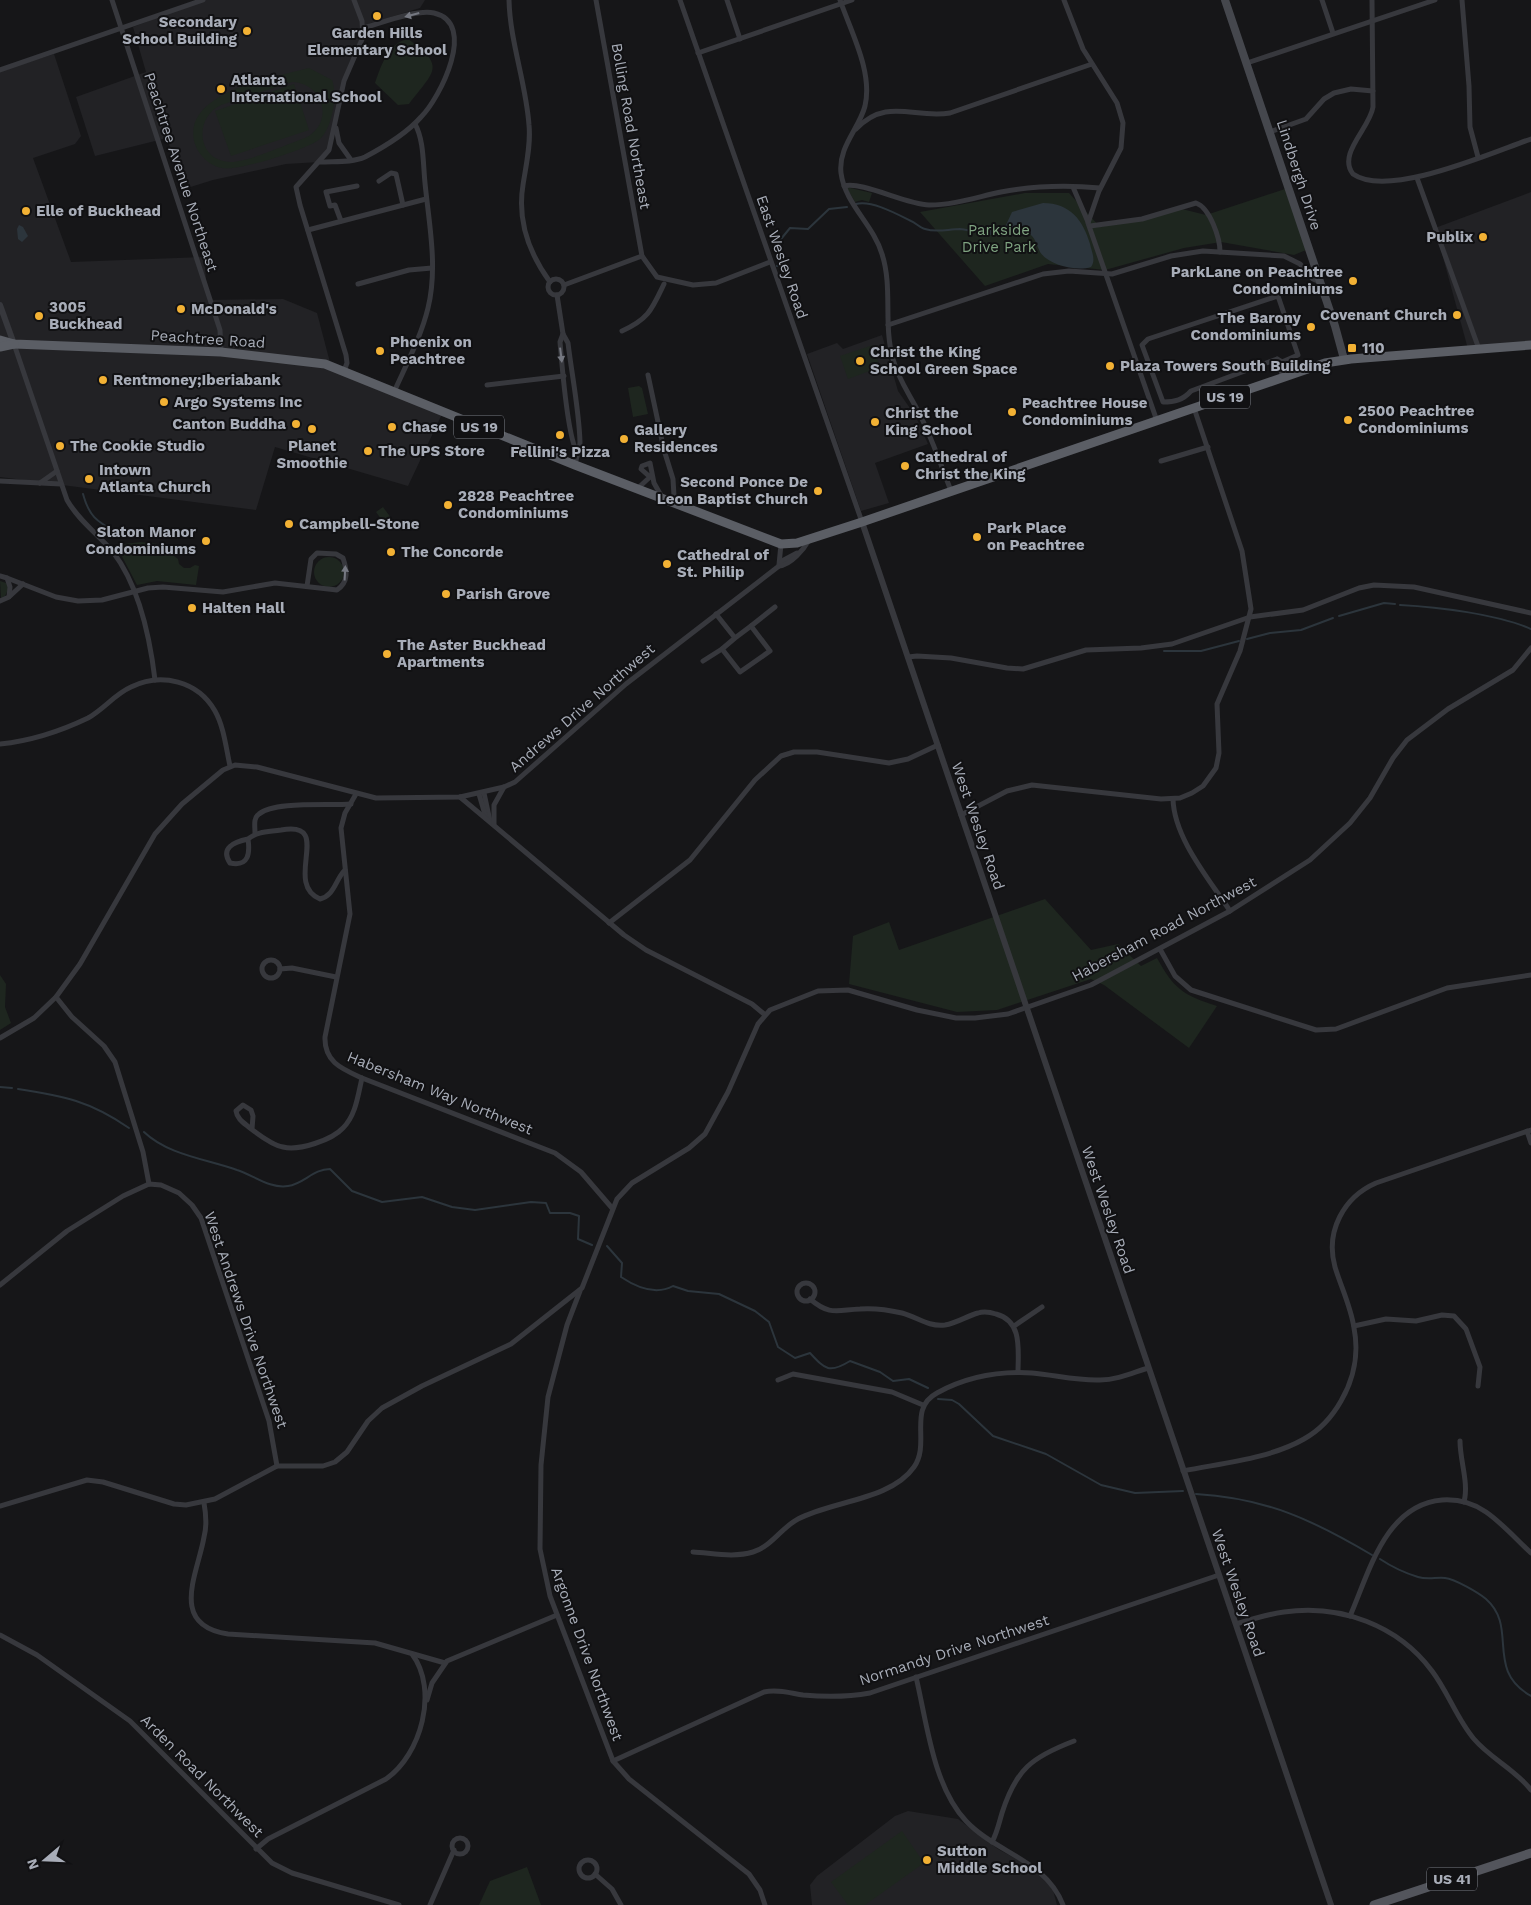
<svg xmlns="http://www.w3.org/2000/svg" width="1531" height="1905" viewBox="0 0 1531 1905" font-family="'Work Sans',sans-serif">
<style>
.built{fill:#222225}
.green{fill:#1e261f;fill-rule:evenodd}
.water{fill:#2c353c}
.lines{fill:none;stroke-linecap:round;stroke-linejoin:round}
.stream{stroke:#2c353c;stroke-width:2}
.minor{stroke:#37383d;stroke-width:5}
.tertiary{stroke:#37383d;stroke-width:6}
.secondary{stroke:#45474d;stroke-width:8}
.primary{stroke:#53555c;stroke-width:9}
.trunk{stroke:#5b5e65;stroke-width:9}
.oneway{fill:#757881}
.poi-dot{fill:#f2b134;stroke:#111113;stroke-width:2}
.labels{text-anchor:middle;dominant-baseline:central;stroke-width:4;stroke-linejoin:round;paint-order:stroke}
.shield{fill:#111113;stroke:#7b7e86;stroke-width:1}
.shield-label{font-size:14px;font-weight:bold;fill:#a8adb8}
.poi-label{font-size:15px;font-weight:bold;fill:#a8adb8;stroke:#111113;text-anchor:start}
.street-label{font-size:15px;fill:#a8adb8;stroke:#111113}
.park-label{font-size:15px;fill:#7fa381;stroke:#111113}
</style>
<rect width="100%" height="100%" fill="#161618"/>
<g class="built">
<polygon points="203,0 354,0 362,21 363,37 344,81 329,150 319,162 286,164 213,180 184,189 167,138 95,156 76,97 146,72 133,27"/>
<polygon points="356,0 425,0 420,8 365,25"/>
<polygon points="54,54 81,136 75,144 33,158 71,262 204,257 208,300 283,299 317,313 332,370 442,414 408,486 275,447 256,510 0,477 0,67 1,71"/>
<polygon points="1531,192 1531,345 1468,349 1435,228"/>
<polygon points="882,335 898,391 916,417 928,444 875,463 889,503 861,511 807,354 837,343 843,349"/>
<polygon points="908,1811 958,1819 998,1849 1036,1870 1053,1890 1057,1905 812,1905 810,1885 817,1876 895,1816"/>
</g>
<g class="green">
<path d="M 408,39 C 447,67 434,71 409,104 L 398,105 L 375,83 C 381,66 388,43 408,39 Z"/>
<path d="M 309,68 L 332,80 C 338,95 332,128 320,139 C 308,149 237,172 222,168 C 210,166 199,156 195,144 C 179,92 276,77 309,68 ZM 292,82 C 324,83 335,123 305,138 C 287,144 249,162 231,162 C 197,162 193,118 221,105 Z"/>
<polygon points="294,84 309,130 231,156 215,111"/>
<polygon points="846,187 872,193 869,202 862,200 855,202"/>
<polygon points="1285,189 1306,250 1294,255 1221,242 1184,248 1105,270 1048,264 985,286 920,212 1025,193 1069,193 1100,227 1182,209 1206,215"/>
<polygon points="873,345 880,367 848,379 840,356"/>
<polygon points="639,386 642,388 648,414 633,417 628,388"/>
<polygon points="383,507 394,522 387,527 376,512"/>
<polygon points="141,542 158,544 178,559 179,564 184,568 190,568 195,565 199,566 196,585 157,581 137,585 116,545"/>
<circle cx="329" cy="572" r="15"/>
<polygon points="0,581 6,583 9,588 5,596 1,598"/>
<path d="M 1045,899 L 1091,950 L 1118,944 L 1141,966 L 1157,958 C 1174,989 1183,995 1217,1006 L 1189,1048 L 1104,985 L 1091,979 L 997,1010 L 957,1012 L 849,984 L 853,936 L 889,922 L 899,950 Z"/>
<polygon points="0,975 6,984 5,1007 11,1023 0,1030"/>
<polygon points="902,1831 924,1863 865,1905 848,1905 831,1882"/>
<polygon points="527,1867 541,1905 479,1905 490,1881"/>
</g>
<g class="water">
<path d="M 1043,203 C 1070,203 1083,220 1090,244 C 1092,253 1096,260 1091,267 C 1077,272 1048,265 1040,252 C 1037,246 1035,236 1028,233 C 1020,229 1000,234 990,235 L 987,231 L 991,228 L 1006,225 L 1012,212 Z"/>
<polygon points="19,225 23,227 28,236 22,242 18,239 17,229"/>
</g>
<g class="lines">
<g class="stream">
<path d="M 856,204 C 872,200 897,214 911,221 C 916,223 920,228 925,229 C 937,233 948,229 960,229 C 970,230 977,234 987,231"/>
<polyline points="777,266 779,265 775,242 781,239 790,228 808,229 829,209 847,207"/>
<path d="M 83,494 C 89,516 96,521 116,532"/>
<path d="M 1400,605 C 1438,607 1497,614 1531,629"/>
<polyline points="1339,616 1384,603 1395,604"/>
<polyline points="1247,639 1270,633 1301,630 1333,618"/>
<polyline points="1164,651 1201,651 1239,641"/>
<polyline points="0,1087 12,1088"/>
<path d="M 18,1089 C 64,1096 90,1101 129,1128"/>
<path d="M 144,1132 C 168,1155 206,1159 237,1170 C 253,1175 270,1189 288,1186 C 304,1184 313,1169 330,1169 L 352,1191 L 382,1202 L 422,1197 L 452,1207 L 475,1210 L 531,1202 L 546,1203 L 550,1213 L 570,1213 L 579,1216 L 578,1239 L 592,1245"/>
<path d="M 607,1246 L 622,1263 L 621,1277 C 636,1287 655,1296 673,1286 L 688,1291 L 719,1294 L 755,1311 L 769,1322 L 778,1347 L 795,1358 L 810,1353 C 825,1369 829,1374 850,1361 L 880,1372 L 893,1381 L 909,1379 L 928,1388"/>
<polyline points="938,1399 952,1400 959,1404 993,1436 1046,1454 1101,1485 1135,1493 1183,1491"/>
<path d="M 1196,1494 C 1266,1498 1313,1520 1372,1555"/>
<path d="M 1380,1559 C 1392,1567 1405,1573 1418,1577 C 1428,1580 1436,1577 1445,1578 C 1455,1579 1479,1593 1486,1599 C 1519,1628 1484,1669 1531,1696"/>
</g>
<g class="minor">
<polyline points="112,0 220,330 221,352"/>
<path d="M 509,0 C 510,42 526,83 529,125 C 531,145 526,165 523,185 C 517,221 529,253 550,282"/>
<polyline points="596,0 642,256 657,277 693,285 716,283 770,262"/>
<polyline points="680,0 862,522"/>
<polyline points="727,0 740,39"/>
<path d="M 840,0 C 851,32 873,72 865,106 C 859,129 838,147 841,173 C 845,204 873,224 882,254 C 893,288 883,324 893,359 C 898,379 910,395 919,413 C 932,438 941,465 951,491"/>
<polyline points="1064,0 1083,49 1117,103 1123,123 1121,148 1099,191 1088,223 1157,421"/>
<polyline points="1322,0 1333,33"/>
<path d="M 1372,0 L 1373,107 C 1370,128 1337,154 1353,174 C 1388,199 1493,152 1531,139"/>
<polyline points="1462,0 1469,86 1470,127 1478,157"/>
<polyline points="698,53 852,0"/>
<polyline points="1247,63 1435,0"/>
<polyline points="0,70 203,0"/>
<polyline points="336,128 339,143 351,160"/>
<path d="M 856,129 C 887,97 914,119 950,113 L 1092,64"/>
<polyline points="1270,132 1306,119 1324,99 1334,93 1351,89 1373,91"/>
<path d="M 320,162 C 334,161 352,163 365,157 C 384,147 407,133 421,117 C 440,98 478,23 434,13 C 417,9 381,23 363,28"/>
<polyline points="1417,178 1479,349"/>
<polyline points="379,181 391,173 396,174 403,205"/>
<path d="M 844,186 C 862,181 905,204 929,205 C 954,205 977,197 1001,192 C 1033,186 1068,185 1100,188"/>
<polyline points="1073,187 1088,222"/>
<polyline points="341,221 335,205 330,206 326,192 357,186"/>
<path d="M 1090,226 L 1142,219 L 1196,203 C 1210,208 1220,238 1220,252"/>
<polyline points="308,230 426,199"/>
<circle cx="556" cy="287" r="8"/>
<polyline points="358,284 409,270 432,268"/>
<polyline points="564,285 642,256"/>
<path d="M 557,295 L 563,334 L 568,343 C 572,376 579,410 580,442 C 580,449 576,458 575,465"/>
<path d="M 1278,296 L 1298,355 L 1282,362 L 1277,359 L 1191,391 C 1183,400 1175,402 1163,402 L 1142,345 L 1148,339 Z"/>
<polyline points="888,325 1043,274 1069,271 1112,274 1171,256 1203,251 1284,256 1300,264 1313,279 1320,282"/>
<path d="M 622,331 C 649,319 652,309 664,284"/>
<path d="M 563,334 L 560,342 C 562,364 567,436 577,452"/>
<path d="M 14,344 L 67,500 C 79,521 98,534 113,552 C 139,586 150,638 155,680"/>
<polyline points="1277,359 1283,377"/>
<polyline points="344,371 347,363 346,355 300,205 296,187 329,150 344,81 363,37 362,21 354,0"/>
<polyline points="648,375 664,450 673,479 674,496 671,502"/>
<polyline points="487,385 564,376"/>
<path d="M 394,392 C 406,365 421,337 428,308 C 438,267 429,224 425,183 C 423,164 424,140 415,124"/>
<polyline points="1161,461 1208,447"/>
<polyline points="0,481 61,484"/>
<polyline points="40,483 57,471"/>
<polyline points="637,489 650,477 641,469 642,466 650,463 654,483 663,499"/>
<polyline points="779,565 781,544"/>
<polyline points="779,566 782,561 797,553"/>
<polyline points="0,576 7,578 10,587 9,597 0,601"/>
<path d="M 7,578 L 56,597 L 78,601 L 102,600 L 148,588 L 163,587 L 223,592 L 275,583 L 337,590 C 349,582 347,570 343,558 L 336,554 L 317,553 L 311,559 L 307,586"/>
<polyline points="10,596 23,584"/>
<polyline points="716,614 735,638 722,649 740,672 770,651 751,626 735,638"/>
<polyline points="751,626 775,607"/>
<polyline points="908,657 917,656 951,658 1007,668 1023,669 1086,650 1141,648 1172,644 1250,617 1303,610 1359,588 1374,585 1414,587 1531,613"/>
<polyline points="703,661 722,649"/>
<path d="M 0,744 C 30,741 61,731 88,718 C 104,709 115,694 131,687 C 161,672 198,681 215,711 C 224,727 226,748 230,766"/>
<polyline points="484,793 490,821"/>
<path d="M 356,794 L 345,813 L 341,828 L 350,914 L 325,1037 C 324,1062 342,1069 362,1078 L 555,1153 L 581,1172 L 612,1208"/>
<polyline points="479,794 486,818"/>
<polyline points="460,797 624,935 646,950 752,1004 764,1014"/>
<path d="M 1173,799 C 1174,838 1209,879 1230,911"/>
<polyline points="961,815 1007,791 1032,785 1161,799 1180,798 1192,793 1203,786 1216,768 1219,753 1217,704 1240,651 1251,609 1242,551 1194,408"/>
<polyline points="494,824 494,805 504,787"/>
<path d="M 255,833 C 255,826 253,818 259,814 C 274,801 329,806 351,804"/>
<path d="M 248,839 C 234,842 220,848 230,863 C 249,867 250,853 248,839 C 258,831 268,832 281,830 C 335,820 282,883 320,899 C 335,895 335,880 345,870"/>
<polyline points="609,923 690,860 755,780 781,756 794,752 817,752 889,763 908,759 938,745"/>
<polyline points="1160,949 1175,976 1191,990 1316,1030 1336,1029 1447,988 1531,975"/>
<circle cx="271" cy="969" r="9"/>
<polyline points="280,969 292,968 336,977"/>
<polyline points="56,997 72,1017 104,1046 115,1062 143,1152 149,1184"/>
<path d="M 0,1038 L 34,1018 L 56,997 L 80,964 L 155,834 L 182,804 L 223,770 L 235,765 L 257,767 L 376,798 L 460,797 L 504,787 L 515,782 L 626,684 L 779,566 C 791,565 804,549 809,540"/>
<path d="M 252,1129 L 253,1116 L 251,1110 L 243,1105 L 236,1111 C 237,1119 244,1123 250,1128 C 259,1135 272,1145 283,1147 C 299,1151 332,1140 343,1128 C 356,1115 358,1095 362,1078"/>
<polyline points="1527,1131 1531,1143"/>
<circle cx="806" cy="1292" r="9"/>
<polyline points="0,1285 67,1231 123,1196 149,1184 161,1185 179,1193 192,1205 201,1218 269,1421 277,1466"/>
<polyline points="580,1291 567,1325 548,1397 541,1465 540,1549 550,1596 613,1761 629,1779 749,1874 760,1890 765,1905"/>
<path d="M 810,1299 C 830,1316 837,1310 860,1309 C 873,1308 889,1310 902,1313 C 917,1317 928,1327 945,1325 C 957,1323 967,1316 978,1313 C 984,1311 990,1312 996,1314 C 1023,1321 1018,1351 1018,1372"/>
<polyline points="1014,1326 1042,1307"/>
<polyline points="1354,1326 1386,1319 1416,1321 1442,1315 1454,1316 1466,1329 1480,1367 1478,1386"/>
<polyline points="778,1380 793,1374 892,1392 923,1405"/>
<path d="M 1460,1441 C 1460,1461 1469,1483 1464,1502"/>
<path d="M 1183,1471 C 1222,1463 1269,1459 1304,1439 C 1320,1430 1332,1417 1341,1401 C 1354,1379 1359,1353 1354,1328 C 1351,1307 1341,1287 1335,1267 C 1325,1231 1344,1197 1376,1183 L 1531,1130"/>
<path d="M 204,1503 C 206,1514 207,1526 204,1537 C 198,1573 168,1625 228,1634 L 375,1643 L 445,1663"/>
<polyline points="0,1506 87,1480 103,1482 174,1504 186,1505 215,1499 277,1466 323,1466 335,1462 347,1452 368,1421 382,1408 422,1386 511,1344 582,1288 617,1199 632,1183 689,1148 705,1134 728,1092 758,1024 770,1010 818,991 848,990 917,1010 956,1018 975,1018 1008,1014 1091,985 1230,911 1310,860 1350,823 1370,798 1393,758 1407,740 1448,709 1513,670 1531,648"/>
<path d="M 693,1552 C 712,1553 734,1558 753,1552 C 772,1546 781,1528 798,1519 C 832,1501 891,1500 914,1467 C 931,1443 907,1409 937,1393 C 966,1377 1000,1371 1032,1373 C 1055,1375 1078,1381 1100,1380 C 1117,1380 1132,1373 1148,1368"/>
<path d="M 1350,1616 C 1369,1573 1385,1505 1442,1500 C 1458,1499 1473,1503 1486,1512 C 1502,1523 1517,1540 1531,1553"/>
<path d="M 1236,1624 C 1252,1619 1268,1614 1284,1612 C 1340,1604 1398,1625 1432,1671 C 1448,1692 1457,1719 1474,1739 C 1491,1759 1515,1769 1531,1790"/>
<polyline points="0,1635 37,1655 130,1721 272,1863 292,1873 399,1905"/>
<path d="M 916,1677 C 927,1723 933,1786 966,1821 C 996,1853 1046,1860 1063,1905"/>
<polyline points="427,1700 432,1683 447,1661 557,1615"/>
<path d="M 613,1761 L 764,1692 C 777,1689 790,1693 803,1695 C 825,1697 848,1697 870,1693 L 1219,1575"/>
<circle cx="460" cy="1846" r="8"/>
<path d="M 992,1842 C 997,1833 999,1823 1002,1813 C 1016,1769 1032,1757 1074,1741"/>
<path d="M 256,1849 L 268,1839 L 386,1779 C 421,1755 439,1690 412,1654"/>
<circle cx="588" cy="1869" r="9"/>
<polyline points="595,1874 612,1889 621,1905"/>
<polyline points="430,1905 454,1850"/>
</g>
<g class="tertiary">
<polyline points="0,305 14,344"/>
<polyline points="862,522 1331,1905"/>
</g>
<polyline class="secondary" points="1225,0 1335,326 1344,359"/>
<polyline class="primary" points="1374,1905 1531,1853"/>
<g class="trunk">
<polyline points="0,340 14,344 221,352 325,364 575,465 781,544 797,543 862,522 1325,363 1351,359 1531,345"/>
<polyline points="0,347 14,344"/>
</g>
</g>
<defs><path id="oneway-solid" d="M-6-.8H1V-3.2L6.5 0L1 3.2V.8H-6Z" transform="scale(1.25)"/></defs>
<g class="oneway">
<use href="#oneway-solid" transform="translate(412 15) rotate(165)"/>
<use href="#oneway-solid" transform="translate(561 355) rotate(83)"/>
<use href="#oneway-solid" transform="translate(345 573) rotate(-87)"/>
</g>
<g class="poi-dot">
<circle cx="377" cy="16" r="5"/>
<circle cx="247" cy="31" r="5"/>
<circle cx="221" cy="89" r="5"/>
<circle cx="26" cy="211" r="5"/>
<circle cx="1483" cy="237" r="5"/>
<circle cx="1353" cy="281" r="5"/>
<circle cx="181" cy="309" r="5"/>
<circle cx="1457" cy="315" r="5"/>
<circle cx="39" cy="316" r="5"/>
<circle cx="1311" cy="327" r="5"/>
<rect x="1347" y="343" width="10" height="10" rx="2.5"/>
<circle cx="380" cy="351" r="5"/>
<circle cx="860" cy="361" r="5"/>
<circle cx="1110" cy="366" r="5"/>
<circle cx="103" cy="380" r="5"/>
<circle cx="164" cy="402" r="5"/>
<circle cx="1012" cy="412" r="5"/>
<circle cx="1348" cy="420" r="5"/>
<circle cx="875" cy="422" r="5"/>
<circle cx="296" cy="424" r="5"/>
<circle cx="392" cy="427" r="5"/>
<circle cx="312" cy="429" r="5"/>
<circle cx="560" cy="435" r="5"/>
<circle cx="624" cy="439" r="5"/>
<circle cx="60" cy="446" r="5"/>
<circle cx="368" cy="451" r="5"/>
<circle cx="905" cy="466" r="5"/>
<circle cx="89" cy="479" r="5"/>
<circle cx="818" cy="491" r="5"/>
<circle cx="448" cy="505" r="5"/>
<circle cx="289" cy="524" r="5"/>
<circle cx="977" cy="537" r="5"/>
<circle cx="206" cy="541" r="5"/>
<circle cx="391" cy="552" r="5"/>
<circle cx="667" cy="564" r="5"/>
<circle cx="446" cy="594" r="5"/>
<circle cx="192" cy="608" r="5"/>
<circle cx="387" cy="654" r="5"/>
<circle cx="927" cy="1860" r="5"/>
</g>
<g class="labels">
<g class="shield">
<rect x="1200" y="385.5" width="50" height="23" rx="4"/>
<rect x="454" y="415.5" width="50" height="23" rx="4"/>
<rect x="1427" y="1867.5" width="50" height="23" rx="4"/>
</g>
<g class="shield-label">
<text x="1225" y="397">US 19</text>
<text x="479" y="427">US 19</text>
<text x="1452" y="1879">US 41</text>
</g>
<g class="poi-label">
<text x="237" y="22" text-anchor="end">Secondary<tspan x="237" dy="17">School Building</tspan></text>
<text x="377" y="33" text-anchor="middle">Garden Hills<tspan x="377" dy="17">Elementary School</tspan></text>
<text x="231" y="80">Atlanta<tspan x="231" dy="17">International School</tspan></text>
<text x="36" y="211">Elle of Buckhead</text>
<text x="1473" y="237" text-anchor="end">Publix</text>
<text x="1343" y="272" text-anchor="end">ParkLane on Peachtree<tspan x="1343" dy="17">Condominiums</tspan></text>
<text x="49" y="307">3005<tspan x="49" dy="17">Buckhead</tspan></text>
<text x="191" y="309">McDonald's</text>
<text x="1447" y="315" text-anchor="end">Covenant Church</text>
<text x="1301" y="318" text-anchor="end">The Barony<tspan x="1301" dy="17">Condominiums</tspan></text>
<text x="390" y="342">Phoenix on<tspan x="390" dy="17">Peachtree</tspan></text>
<text x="1362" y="348">110</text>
<text x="870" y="352">Christ the King<tspan x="870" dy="17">School Green Space</tspan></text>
<text x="1120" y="366">Plaza Towers South Building</text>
<text x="113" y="380">Rentmoney;Iberiabank</text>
<text x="174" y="402">Argo Systems Inc</text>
<text x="1022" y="403">Peachtree House<tspan x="1022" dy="17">Condominiums</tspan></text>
<text x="1358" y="411">2500 Peachtree<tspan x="1358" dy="17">Condominiums</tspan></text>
<text x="885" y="413">Christ the<tspan x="885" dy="17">King School</tspan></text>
<text x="286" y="424" text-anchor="end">Canton Buddha</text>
<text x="402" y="427">Chase</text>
<text x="634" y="430">Gallery<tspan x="634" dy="17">Residences</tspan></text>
<text x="70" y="446">The Cookie Studio</text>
<text x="312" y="446" text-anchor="middle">Planet<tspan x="312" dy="17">Smoothie</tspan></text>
<text x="378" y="451">The UPS Store</text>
<text x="560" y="452" text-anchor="middle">Fellini's Pizza</text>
<text x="915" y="457">Cathedral of<tspan x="915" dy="17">Christ the King</tspan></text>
<text x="99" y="470">Intown<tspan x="99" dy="17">Atlanta Church</tspan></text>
<text x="808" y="482" text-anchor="end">Second Ponce De<tspan x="808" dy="17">Leon Baptist Church</tspan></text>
<text x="458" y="496">2828 Peachtree<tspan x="458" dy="17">Condominiums</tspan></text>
<text x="299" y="524">Campbell-Stone</text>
<text x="987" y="528">Park Place<tspan x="987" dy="17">on Peachtree</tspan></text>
<text x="196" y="532" text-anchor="end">Slaton Manor<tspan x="196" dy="17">Condominiums</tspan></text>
<text x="401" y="552">The Concorde</text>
<text x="677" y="555">Cathedral of<tspan x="677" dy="17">St. Philip</tspan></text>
<text x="456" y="594">Parish Grove</text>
<text x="202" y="608">Halten Hall</text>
<text x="397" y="645">The Aster Buckhead<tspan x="397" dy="17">Apartments</tspan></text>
<text x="937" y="1851">Sutton<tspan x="937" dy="17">Middle School</tspan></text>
</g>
<g class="street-label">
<text transform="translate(631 126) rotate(80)">Bolling Road Northeast</text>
<text transform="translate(181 172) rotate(72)">Peachtree Avenue Northeast</text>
<text transform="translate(1299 175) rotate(72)">Lindbergh Drive</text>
<text transform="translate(782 257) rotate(71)">East Wesley Road</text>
<text transform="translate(208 339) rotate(4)">Peachtree Road</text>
<text transform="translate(582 708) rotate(-41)">Andrews Drive Northwest</text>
<text transform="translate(978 826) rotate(71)">West Wesley Road</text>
<text transform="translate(1164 929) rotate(-28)">Habersham Road Northwest</text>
<text transform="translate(440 1093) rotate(22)">Habersham Way Northwest</text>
<text transform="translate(1108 1210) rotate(71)">West Wesley Road</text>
<text transform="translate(246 1320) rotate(71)">West Andrews Drive Northwest</text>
<text transform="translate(1238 1593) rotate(71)">West Wesley Road</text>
<text transform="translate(954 1650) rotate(-18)">Normandy Drive Northwest</text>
<text transform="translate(587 1654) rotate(70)">Argonne Drive Northwest</text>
<text transform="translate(202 1776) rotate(45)">Arden Road Northwest</text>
</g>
<g class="park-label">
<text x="999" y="230">Parkside<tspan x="999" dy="17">Drive Park</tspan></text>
</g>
</g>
<g transform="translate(45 1860) rotate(251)" stroke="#111113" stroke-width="4" paint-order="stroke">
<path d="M0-4L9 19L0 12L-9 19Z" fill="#a8adb8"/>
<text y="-8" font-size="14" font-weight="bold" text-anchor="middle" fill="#a8adb8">N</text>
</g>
</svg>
